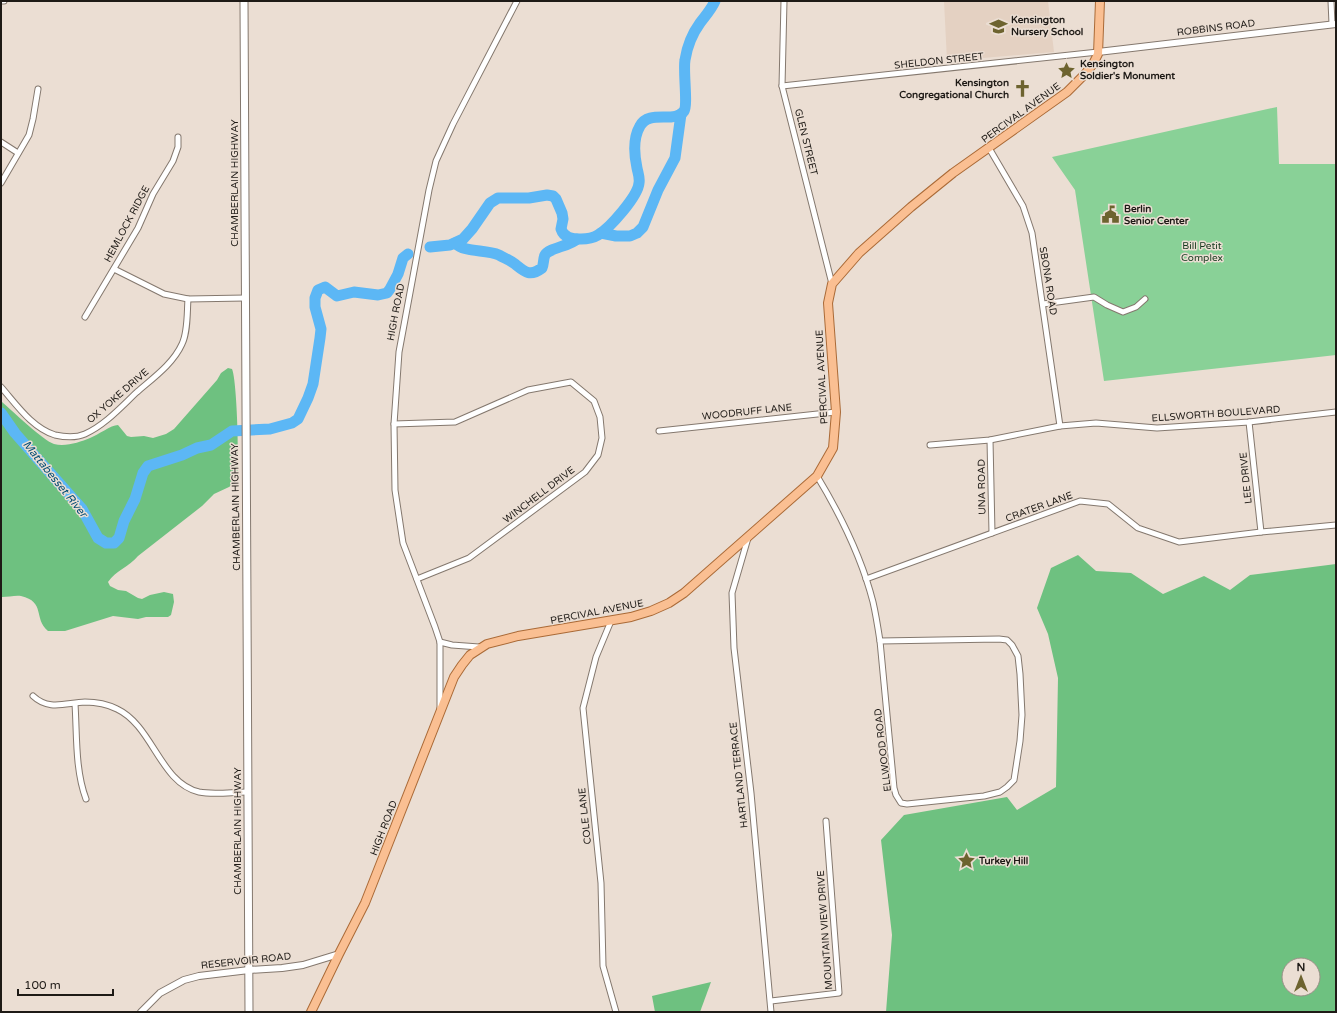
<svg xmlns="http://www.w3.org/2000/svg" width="1337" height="1013" viewBox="0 0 1337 1013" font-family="'Varela Round',sans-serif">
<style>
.built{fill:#e4d1c2}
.green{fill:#89d197}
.forest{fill:#6ec180;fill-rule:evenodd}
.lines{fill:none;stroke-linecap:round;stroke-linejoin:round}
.river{stroke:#5cb7f5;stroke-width:11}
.minor-casing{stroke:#84786e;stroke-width:7}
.tertiary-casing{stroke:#84786e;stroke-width:8}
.secondary-casing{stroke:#84786e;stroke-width:9}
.primary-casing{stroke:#aa6a37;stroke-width:10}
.minor{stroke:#fff;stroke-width:5}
.tertiary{stroke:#fff;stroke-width:6}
.secondary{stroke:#fff;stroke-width:7}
.primary{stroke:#fabf92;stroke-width:8}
.labels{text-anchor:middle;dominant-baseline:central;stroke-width:3;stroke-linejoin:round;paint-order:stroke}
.poi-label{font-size:10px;font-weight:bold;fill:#1e1a16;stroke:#ebded3;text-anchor:start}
.street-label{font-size:10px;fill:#1e1a16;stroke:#ebded3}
.park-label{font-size:10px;fill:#16391e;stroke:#ebded3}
.water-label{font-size:11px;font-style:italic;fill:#024c75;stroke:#ebded3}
</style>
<rect width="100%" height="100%" fill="#ebded3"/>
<polygon class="built" points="944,1 1048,1 1054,52 947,61"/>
<polygon class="green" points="1277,107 1279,164 1336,164 1336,355 1104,381 1075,190 1052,157"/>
<g class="forest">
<path d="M 228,368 L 232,369 C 237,379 240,470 236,482 L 229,487 L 214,494 L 202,506 L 138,556 C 129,567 116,570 108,582 L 110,586 L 118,590 L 126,591 L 138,598 L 142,599 L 150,595 L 164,592 L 173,594 L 174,602 L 171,615 L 168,617 L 146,617 L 138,619 L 113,616 L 65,631 L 48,631 C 33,618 46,602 21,596 C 16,595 8,597 2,597 L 1,401 C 11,410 44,441 54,444 C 66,447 80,442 90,438 C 98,435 111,425 118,425 L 127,436 L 131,437 L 144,436 L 153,438 L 166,434 L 174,429 L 217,380 L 221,373 Z"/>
<path d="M 1078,555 L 1096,571 L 1131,573 L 1163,594 L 1204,576 L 1230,590 L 1250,575 L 1336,564 L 1336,1012 L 886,1012 L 892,935 L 881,840 L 904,815 L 1007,797 L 1017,810 L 1056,787 L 1058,678 L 1048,634 L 1037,608 L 1051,568 ZM 1289,965 L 1313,965 L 1313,989 L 1289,989 Z"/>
<polygon points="711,982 700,1012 655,1012 652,996"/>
</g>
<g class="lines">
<g class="river">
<polyline points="601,233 616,236 630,236 637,233 643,227 658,190 675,158 681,114"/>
<path d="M 455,243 C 465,253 485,249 499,255 C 504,258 510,260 515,264 C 525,272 530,277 542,268 C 544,264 543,259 545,255 C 549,248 570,246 577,239"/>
<path d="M 430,247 L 450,245 L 463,239 L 472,229 L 490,203 L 498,198 L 529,198 L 547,195 L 553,196 L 556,199 L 562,213 L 563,219 L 561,229 C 564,238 572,239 581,239 C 587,239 593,238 598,235 C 610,228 638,196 639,183 C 640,178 638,173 637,168 C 634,154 633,138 640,126 C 649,109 675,124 684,111 C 688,105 683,71 685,60 C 687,47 692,34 700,23 C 705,16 711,10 715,1"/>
<polyline points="1,413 15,433 36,457 82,509 98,538 106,543 114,543 119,538 124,521 135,499 143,473 148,466 182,455 197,448 211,445 232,431 270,429 292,423 298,419 308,398 313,384 320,338 321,329 315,307 315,298 318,290 325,287 337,296 354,292 378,295 387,293 390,289 398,274 403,258 408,254"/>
</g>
<defs>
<g id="minor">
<polyline points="1,1 4,1"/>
<polyline points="784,1 782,86 832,284"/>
<polyline points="1331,1 1332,24"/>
<polyline points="782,86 1098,52"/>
<polyline points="1,142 18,153"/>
<polyline points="989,148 1023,206 1032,233 1060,426"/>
<polyline points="1,183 29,135 33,119 38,89"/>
<polyline points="114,269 164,294 188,299 245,298"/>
<polyline points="1043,304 1094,297 1107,305 1123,312 1136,307 1145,299"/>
<polyline points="85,317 138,228 153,194 173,161 178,147 178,137"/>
<path d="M 1,387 C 16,404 32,428 55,435 C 64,437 76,438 85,434 C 105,425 121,407 137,392 C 153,378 173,364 182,344 C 188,332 187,312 188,299"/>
<polyline points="1249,422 1261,532"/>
<polyline points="394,424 455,422 528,390 571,382 594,401 600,417 602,438 598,455 585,472 469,558 417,579"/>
<polyline points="659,431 836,412"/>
<polyline points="990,440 992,533"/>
<polyline points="930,445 990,440 1060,426 1096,423 1157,428 1249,422 1336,412"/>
<path d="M 817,476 C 840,514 862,559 873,602 C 876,615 878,628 880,641"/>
<polyline points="748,538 732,593 734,648 751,793 771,1012"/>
<polyline points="866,579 1080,501 1108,504 1138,528 1179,542 1261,532 1336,525"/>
<polyline points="611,621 596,657 583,708 601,883 603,966 616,1012"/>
<polygon points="999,639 1007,640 1012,645 1018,656 1020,674 1022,715 1020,741 1014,780 1007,787 1000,792 984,796 907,804 901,803 896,795 894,788 880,641"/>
<polyline points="440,642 452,645 479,647"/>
<path d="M 33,696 C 49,711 65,703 85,702 C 96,702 107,704 117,709 C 153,726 160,783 199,792 C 214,795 232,792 247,792"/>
<path d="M 75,704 C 77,734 75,770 86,799"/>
<polyline points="440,708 440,642 435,627 403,543 395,490 394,424 399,352 429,190 436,161 453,124 517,1"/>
<polyline points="771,1001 839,993 826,821"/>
</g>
<g id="tertiary">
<polyline points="1098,52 1336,24"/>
<polyline points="141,1012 160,993 184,980 199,976 249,970 282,968 303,965 339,954"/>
</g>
<polyline id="secondary" points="244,1 249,1012"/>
<polyline id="primary" points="311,1012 339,954 365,903 454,677 462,665 470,655 487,644 518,636 631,617 651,611 669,603 684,593 817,476 833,448 836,412 828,303 832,284 859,253 911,207 953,173 1067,92 1085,74 1093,64 1098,54 1100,1"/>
</defs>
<use href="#minor" class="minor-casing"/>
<use href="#tertiary" class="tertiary-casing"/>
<use href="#secondary" class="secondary-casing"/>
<use href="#primary" class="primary-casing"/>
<use href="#minor" class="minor"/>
<use href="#tertiary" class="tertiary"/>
<use href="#secondary" class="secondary"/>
<use href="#primary" class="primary"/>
</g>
<defs>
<symbol id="school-bare" viewBox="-9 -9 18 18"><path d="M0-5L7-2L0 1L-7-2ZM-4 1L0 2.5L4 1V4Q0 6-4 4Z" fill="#6d632f" stroke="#ebded3" stroke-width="2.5" paint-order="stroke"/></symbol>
<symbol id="sight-bare" viewBox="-9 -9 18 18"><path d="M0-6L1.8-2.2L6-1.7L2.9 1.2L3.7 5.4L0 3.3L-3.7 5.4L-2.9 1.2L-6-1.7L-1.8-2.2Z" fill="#6d632f" stroke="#ebded3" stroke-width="2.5" paint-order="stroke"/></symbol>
<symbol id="church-bare" viewBox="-9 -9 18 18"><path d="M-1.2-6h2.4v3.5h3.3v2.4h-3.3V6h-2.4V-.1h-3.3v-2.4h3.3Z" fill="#6d632f" stroke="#ebded3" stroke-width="2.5" paint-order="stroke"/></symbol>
<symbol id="civic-bare" viewBox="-9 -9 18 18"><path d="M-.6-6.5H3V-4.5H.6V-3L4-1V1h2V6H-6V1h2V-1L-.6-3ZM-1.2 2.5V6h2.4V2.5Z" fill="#6d632f" stroke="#ebded3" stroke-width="2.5" paint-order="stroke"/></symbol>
</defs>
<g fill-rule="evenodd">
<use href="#school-bare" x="986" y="14" width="25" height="25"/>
<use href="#sight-bare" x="1054" y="58" width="25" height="25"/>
<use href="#church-bare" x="1010" y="76" width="25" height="25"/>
<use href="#civic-bare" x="1098" y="202" width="25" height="25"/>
<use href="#sight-bare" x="954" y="848" width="25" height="25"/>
</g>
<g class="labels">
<g class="poi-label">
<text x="1011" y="20">Kensington<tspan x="1011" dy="12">Nursery School</tspan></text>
<text x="1080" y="64">Kensington<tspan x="1080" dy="12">Soldier's Monument</tspan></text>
<text x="1009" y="83" text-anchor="end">Kensington<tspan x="1009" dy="12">Congregational Church</tspan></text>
<text x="1124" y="209">Berlin<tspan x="1124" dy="12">Senior Center</tspan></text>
<text x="979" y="861">Turkey Hill</text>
</g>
<g class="street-label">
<text transform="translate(1216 28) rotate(-7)">ROBBINS ROAD</text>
<text transform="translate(939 61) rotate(-6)">SHELDON STREET</text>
<text transform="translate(1021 113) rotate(-36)">PERCIVAL AVENUE</text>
<text transform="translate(806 142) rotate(76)">GLEN STREET</text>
<text transform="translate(235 183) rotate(-90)">CHAMBERLAIN HIGHWAY</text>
<text transform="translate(127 224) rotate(-62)">HEMLOCK RIDGE</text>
<text transform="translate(1048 281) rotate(81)">SBONA ROAD</text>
<text transform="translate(396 312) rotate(-79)">HIGH ROAD</text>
<text transform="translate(822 377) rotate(-93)">PERCIVAL AVENUE</text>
<text transform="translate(118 396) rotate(-41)">OX YOKE DRIVE</text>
<text transform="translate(747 412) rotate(-6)">WOODRUFF LANE</text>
<text transform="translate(1216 414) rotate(-4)">ELLSWORTH BOULEVARD</text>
<text transform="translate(1246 478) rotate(-96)">LEE DRIVE</text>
<text transform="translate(982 487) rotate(-91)">UNA ROAD</text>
<text transform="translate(539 495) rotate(-37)">WINCHELL DRIVE</text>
<text transform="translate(236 507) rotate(-91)">CHAMBERLAIN HIGHWAY</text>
<text transform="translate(1039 507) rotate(-20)">CRATER LANE</text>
<text transform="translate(597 612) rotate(-11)">PERCIVAL AVENUE</text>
<text transform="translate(883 750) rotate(-97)">ELLWOOD ROAD</text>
<text transform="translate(739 775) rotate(-96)">HARTLAND TERRACE</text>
<text transform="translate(585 816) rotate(-96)">COLE LANE</text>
<text transform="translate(384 828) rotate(-69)">HIGH ROAD</text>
<text transform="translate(238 831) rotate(-90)">CHAMBERLAIN HIGHWAY</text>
<text transform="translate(825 930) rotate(-94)">MOUNTAIN VIEW DRIVE</text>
<text transform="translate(246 961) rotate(-6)">RESERVOIR ROAD</text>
</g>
<g class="park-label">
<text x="1202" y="246">Bill Petit<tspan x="1202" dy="12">Complex</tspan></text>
</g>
<g class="water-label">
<text transform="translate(55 479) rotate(51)">Mattabesset River</text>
</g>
</g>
<rect width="1337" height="1013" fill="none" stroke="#1e1a16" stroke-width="4"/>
<g transform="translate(1301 977)"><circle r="19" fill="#ebded3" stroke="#999087"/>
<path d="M0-3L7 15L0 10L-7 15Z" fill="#6d632f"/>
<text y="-6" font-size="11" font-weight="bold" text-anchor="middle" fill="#1e1a16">N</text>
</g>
<path d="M18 989v6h95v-6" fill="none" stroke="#1e1a16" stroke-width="2"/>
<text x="24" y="989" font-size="12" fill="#1e1a16" stroke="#ebded3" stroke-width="3" paint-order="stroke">100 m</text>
</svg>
